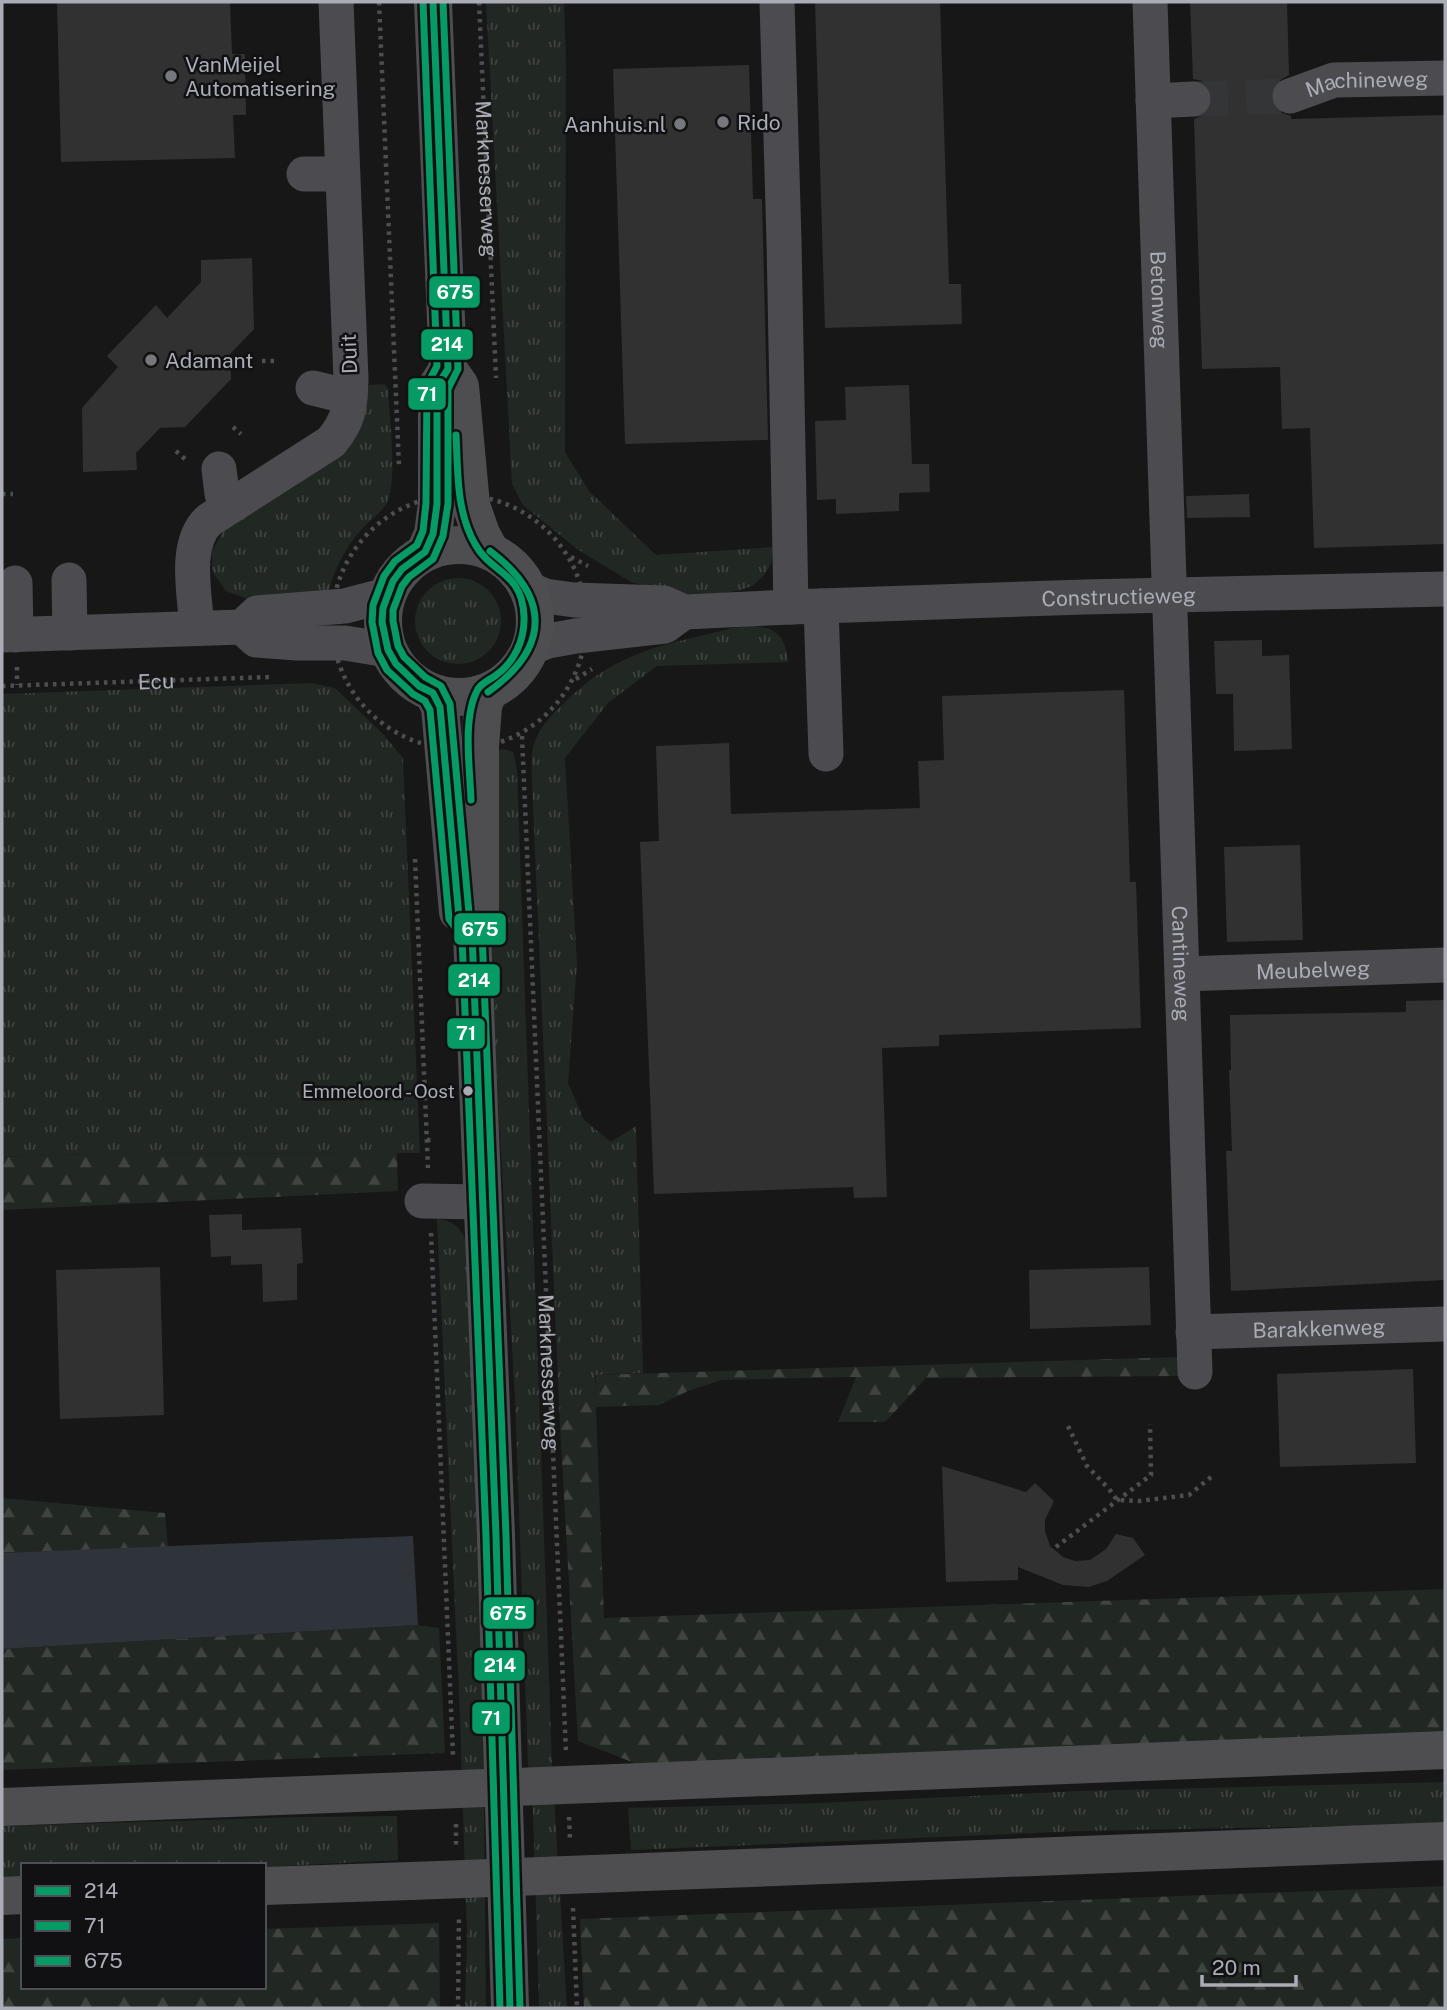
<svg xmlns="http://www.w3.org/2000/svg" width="1447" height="2010" viewBox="0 0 1447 2010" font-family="'Public Sans',sans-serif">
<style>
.grass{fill:url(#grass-tufts)}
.forest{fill:url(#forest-firs)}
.water{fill:#2f343b}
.building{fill:#313132}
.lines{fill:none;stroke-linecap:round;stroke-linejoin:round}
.minor-tunnel{stroke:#343537;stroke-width:35;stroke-dasharray:35 18;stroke-linecap:butt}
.path{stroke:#4d4e50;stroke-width:4.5;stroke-dasharray:3.5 5;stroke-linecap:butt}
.minor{stroke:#4c4c50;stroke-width:35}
.major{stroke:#4e4e51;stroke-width:38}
.highway{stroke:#4e4e51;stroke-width:38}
.highway-bridge{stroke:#4e4e51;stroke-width:38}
.bus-1-casing{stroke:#111113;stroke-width:12}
.bus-2-casing{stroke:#111113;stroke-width:12}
.bus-3-casing{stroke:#111113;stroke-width:12}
.bus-1{stroke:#069b64;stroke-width:7}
.bus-2{stroke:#069b64;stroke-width:7}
.bus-3{stroke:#069b64;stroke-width:7}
.poi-dot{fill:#77787e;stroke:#111113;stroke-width:2.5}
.bus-dot{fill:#aaacb6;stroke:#111113;stroke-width:2.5}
.labels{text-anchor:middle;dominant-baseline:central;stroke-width:5;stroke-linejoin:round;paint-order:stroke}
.bus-label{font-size:19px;fill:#aaacb6;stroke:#111113;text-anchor:end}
.poi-label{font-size:21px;fill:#aaacb6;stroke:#111113;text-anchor:start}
.street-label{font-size:21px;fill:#aaacb6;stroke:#111113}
.line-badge{stroke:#111113;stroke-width:2.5}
.badge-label{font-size:19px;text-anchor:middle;font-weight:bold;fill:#fff}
</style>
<defs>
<pattern id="grass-tufts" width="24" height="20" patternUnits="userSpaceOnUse" patternTransform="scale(1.75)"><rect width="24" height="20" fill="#212722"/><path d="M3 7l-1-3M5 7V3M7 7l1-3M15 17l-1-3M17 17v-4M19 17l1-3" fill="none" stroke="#3f4440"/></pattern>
<pattern id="forest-firs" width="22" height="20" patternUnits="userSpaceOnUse" patternTransform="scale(1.75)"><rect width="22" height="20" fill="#212722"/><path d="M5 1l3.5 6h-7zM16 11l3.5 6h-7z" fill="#3f4440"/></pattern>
</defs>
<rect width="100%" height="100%" fill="#171717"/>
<g class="grass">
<polygon points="486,2 564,2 566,64 565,452 589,491 656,555 774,547 771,564 764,575 754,585 741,590 723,593 681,594 631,582 577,549 523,505 512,484"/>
<path d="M 385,384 L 388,388 C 389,415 398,480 387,502 C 381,514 370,520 361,530 C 344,549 333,573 327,597 L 257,602 L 226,591 L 212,571 L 212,551 L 226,526 L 350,445 L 365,416 L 366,387 L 370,385 Z"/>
<circle cx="458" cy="621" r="43"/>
<path d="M 744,626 C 773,626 785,631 788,662 L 657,666 L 608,703 L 565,758 L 577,964 L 568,1083 L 584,1120 L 611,1142 L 636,1126 L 643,1373 L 595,1375 L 596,1392 L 560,1426 L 532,784 C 532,770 530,753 535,741 C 541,725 553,714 564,703 C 602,665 641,649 692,638 C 710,634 726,629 744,626 Z"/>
<polygon points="312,683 335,688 384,735 403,758 420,1153 87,1154 2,1157 2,694"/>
<polygon points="503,749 513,752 517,769 552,1764 567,2008 539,2008 533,1810 528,1765 515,1399 490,959 490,753"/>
<path d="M 437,1219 C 452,1220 460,1227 466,1240 L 482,1603 L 486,2008 L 465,2008 L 467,1936 L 460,1718 Z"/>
<polygon points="1445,1782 1445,1824 1082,1831 631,1850 628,1808 820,1803 1079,1791"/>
<polygon points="397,1816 398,1860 264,1867 264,1865 23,1865 23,1879 2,1880 2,1826 303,1817"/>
</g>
<g class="forest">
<polygon points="397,1153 398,1191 2,1210 2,1157 87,1154"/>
<polygon points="1178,1357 1178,1376 926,1378 885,1422 838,1422 856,1377 721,1380 688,1391 659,1405 596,1407 604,1618 1445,1589 1445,1737 637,1764 578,1741 560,1426 596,1392 596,1375"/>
<polygon points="2,1498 165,1513 168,1547 2,1553"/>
<polygon points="418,1625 439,1628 445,1753 2,1770 2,1649"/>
<polygon points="1445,1886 1445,2008 584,2008 580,1919"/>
<polygon points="439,1923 440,2008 2,2008 2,1939 23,1938 23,1987 264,1987 264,1929"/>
</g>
<polygon class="water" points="413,1536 418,1625 2,1649 2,1553"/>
<g class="building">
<polygon points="57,2 230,2 232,54 245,54 246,115 233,115 235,158 61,162"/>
<polygon points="815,2 940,2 949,284 961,284 962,324 825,328"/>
<polygon points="1190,2 1287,2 1289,75 1275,83 1270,93 1271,102 1277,111 1291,116 1291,119 1445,115 1445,544 1314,548 1310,428 1282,429 1280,367 1202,369 1194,119 1204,115 1211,109 1213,99 1209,88 1203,81 1193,79"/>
<polygon points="749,65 753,199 762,199 768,440 625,444 613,69"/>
<polygon points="252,258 254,329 230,354 231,379 185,427 160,428 136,453 137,470 83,472 82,408 118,367 107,356 156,305 167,318 201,282 201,260"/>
<polygon points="909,385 912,464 929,464 930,492 899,493 899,511 836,514 836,499 817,500 815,421 846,420 845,387"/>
<polygon points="1249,494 1250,517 1187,518 1186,496"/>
<polygon points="1262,640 1262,656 1289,655 1292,749 1234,751 1233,694 1216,694 1214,641"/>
<polygon points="1124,690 1130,882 1136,882 1141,1028 939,1035 939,1046 882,1048 887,1197 854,1198 853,1187 654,1194 640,842 659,841 656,746 729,743 731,814 920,808 918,761 944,760 942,696"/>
<polygon points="1300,845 1303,940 1227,942 1224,847"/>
<polygon points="1445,1000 1445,1280 1231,1291 1226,1151 1232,1151 1229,1070 1231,1070 1230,1015 1406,1012 1406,1001"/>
<polygon points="242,1214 242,1230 301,1228 303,1263 297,1264 297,1300 263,1302 262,1264 231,1265 231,1256 211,1257 209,1215"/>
<polygon points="160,1267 164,1415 60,1419 56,1270"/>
<polygon points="1149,1267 1151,1325 1030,1329 1029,1270"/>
<polygon points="1413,1369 1416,1463 1280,1467 1277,1374"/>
<polygon points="942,1466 1026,1492 1035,1483 1054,1501 1045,1520 1045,1531 1050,1546 1063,1557 1075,1561 1090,1560 1106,1549 1116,1534 1133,1538 1145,1555 1107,1581 1089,1587 1063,1585 1018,1567 1018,1580 946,1582"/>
</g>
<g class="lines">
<polyline class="minor-tunnel" points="1193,99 1290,96"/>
<g class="path">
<polyline points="379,2 399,466"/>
<path id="s1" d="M 479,2 L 496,378"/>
<polyline points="483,235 490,235"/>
<polyline points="262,361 277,361"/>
<polyline points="233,427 241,434"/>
<polyline points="176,451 185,459"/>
<polyline points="2,494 13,494"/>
<circle cx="459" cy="622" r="127"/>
<polyline points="571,557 588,566"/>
<polyline points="17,667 17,685"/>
<polyline points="576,679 592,669"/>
<path id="s2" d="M 2,686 L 270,677"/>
<path id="s3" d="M 522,736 L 566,1752"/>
<polyline points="415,859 428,1168"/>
<polyline points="427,1140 435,1140"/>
<polyline points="431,1233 453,1756"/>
<polyline points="1068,1426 1087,1466 1109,1489 1117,1500 1139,1501 1189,1495 1211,1477"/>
<polyline points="1056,1547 1151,1475 1150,1424"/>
<polyline points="569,1817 570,1840"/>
<polyline points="456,1824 456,1846"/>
<polyline points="573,1908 577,2008"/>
<polyline points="458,2008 459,1915"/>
</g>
<g class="minor">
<path id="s4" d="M 777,2 L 784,241 L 791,607 L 1084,597 L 1445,589"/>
<path id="s5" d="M 1150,2 L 1195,1372"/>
<path id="s6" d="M 1290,96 L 1334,80 L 1445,78"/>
<polyline points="1153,101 1193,99"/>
<polyline points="304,174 342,174"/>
<polyline points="313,388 350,397"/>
<polyline points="219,469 222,494 229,506"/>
<polyline points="69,580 70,633"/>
<polyline points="15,583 16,635"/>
<polyline points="529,589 545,596 574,600 664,603 684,612 791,607"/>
<polyline points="821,606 826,754"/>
<polyline points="242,627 256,640 297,643 345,643 388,650"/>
<path d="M 197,628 C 195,595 183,544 209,520 L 331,442 C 350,419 350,407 351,379 L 336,2"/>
<polyline points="2,635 242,627 257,613 345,606 387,595"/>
<polyline points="530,648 548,641 576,636 665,626 684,612"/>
<path id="s7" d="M 1182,974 L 1445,965"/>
<polyline points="422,1201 483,1202"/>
<path id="s8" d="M 1193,1332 L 1445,1324"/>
</g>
<g class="major">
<polyline points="433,2 448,369 460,386 471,505 481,534 490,551"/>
<circle cx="459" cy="621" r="76"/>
<polyline points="425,552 433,534 437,504 437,386 448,369"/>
<polyline points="488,692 483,706 480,747 480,917 472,933 496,1536 510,2008"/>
<polyline points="433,693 440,707 458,912"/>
</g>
<g class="highway">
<polyline points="616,1783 1445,1750"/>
<polyline points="2,1807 408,1791"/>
<polyline points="619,1873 1445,1841"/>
<polyline points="264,1886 411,1881"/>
<polyline points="2,1896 23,1895"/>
</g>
<g class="highway-bridge">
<polyline points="408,1791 616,1783"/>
<polyline points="411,1881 619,1873"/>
</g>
<defs>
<g id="bus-1">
<polyline points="433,2 448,369 437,386 437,504 433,534 425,552 402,569 393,581 383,608 382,622 388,650 396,664 419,686 433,693 440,707 459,917 472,933 496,1536 510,2008"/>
<path d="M 488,692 C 550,648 551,597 490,551"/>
</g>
<g id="bus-2">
<polyline points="423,2 437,366 427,385 426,503 423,531 417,545 395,561 384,576 373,605 372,622 378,653 387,670 413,694 425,701 430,710 449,919 462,937 486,1536 500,2008"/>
<path d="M 456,435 C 458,471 456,511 475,544 C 491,574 522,571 524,616 C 525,640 514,663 495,676 C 489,680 482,683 478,689 C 462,717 470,769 471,800"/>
</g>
<polyline id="bus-3" points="443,2 458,369 448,389 448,504 443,536 433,559 409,577 402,586 393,610 393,621 398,646 404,657 425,677 441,686 450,704 469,913 482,932 506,1536 520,2008"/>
</defs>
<use href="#bus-1" class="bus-1-casing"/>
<use href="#bus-2" class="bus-2-casing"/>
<use href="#bus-3" class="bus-3-casing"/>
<use href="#bus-1" class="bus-1"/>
<use href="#bus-2" class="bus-2"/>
<use href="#bus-3" class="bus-3"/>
</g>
<g class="poi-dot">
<circle cx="171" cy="76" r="7"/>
<circle cx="723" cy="122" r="7"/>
<circle cx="680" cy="124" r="7"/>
<circle cx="151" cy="360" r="7"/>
</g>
<circle class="bus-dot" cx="468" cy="1091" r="6"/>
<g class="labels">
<g class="bus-label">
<text x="455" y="1091">Emmeloord - Oost</text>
</g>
<g class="poi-label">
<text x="185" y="64">VanMeijel<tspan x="185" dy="24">Automatisering</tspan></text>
<text x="737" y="122">Rido</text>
<text x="666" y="124" text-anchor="end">Aanhuis.nl</text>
<text x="165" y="360">Adamant</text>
</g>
<g class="street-label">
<text stroke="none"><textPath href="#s6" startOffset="79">Machineweg</textPath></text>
<text stroke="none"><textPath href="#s1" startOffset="177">Marknesserweg</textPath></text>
<text stroke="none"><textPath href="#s5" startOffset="298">Betonweg</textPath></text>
<text transform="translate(349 354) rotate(-92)">Duit</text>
<text stroke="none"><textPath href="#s4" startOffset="933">Constructieweg</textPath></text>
<text stroke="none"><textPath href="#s2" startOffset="154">Ecu</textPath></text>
<text stroke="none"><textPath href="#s5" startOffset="962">Cantineweg</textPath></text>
<text stroke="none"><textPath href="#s7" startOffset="131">Meubelweg</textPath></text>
<text stroke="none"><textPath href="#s8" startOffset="126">Barakkenweg</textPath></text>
<text stroke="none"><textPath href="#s3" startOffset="637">Marknesserweg</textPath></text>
</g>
</g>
<g class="line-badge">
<rect x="428" y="275" width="53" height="34" rx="7" fill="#069b64"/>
<rect x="420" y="328" width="54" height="33" rx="7" fill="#069b64"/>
<rect x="407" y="377" width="40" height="34" rx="7" fill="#069b64"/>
<rect x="453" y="912" width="54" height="34" rx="7" fill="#069b64"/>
<rect x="447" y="963" width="54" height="34" rx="7" fill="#069b64"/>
<rect x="446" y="1017" width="40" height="33" rx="7" fill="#069b64"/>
<rect x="482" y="1596" width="53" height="34" rx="7" fill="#069b64"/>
<rect x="473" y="1649" width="53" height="33" rx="7" fill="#069b64"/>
<rect x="471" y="1701" width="40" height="34" rx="7" fill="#069b64"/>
</g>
<g class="badge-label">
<text x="455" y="299">675</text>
<text x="447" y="351">214</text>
<text x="427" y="401">71</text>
<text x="480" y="936">675</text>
<text x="474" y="987">214</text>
<text x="466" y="1040">71</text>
<text x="508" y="1620">675</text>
<text x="500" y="1672">214</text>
<text x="491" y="1725">71</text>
</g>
<rect width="1447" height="2010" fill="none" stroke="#aaacb6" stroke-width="7"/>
<rect x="21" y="1863" width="245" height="126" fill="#111113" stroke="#4e4f54" stroke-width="2"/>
<rect x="35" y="1886" width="35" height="10" fill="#069b64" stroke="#4e4f54" stroke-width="2"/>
<text x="84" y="1898" font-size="21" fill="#aaacb6">214</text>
<rect x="35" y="1921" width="35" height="10" fill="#069b64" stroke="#4e4f54" stroke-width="2"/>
<text x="84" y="1933" font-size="21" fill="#aaacb6">71</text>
<rect x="35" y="1956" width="35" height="10" fill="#069b64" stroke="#4e4f54" stroke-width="2"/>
<text x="84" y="1968" font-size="21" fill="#aaacb6">675</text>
<path d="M1202 1975v10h94v-10" fill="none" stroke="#aaacb6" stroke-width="3.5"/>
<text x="1212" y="1975" font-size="21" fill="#aaacb6" stroke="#111113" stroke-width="5" paint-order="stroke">20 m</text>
</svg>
